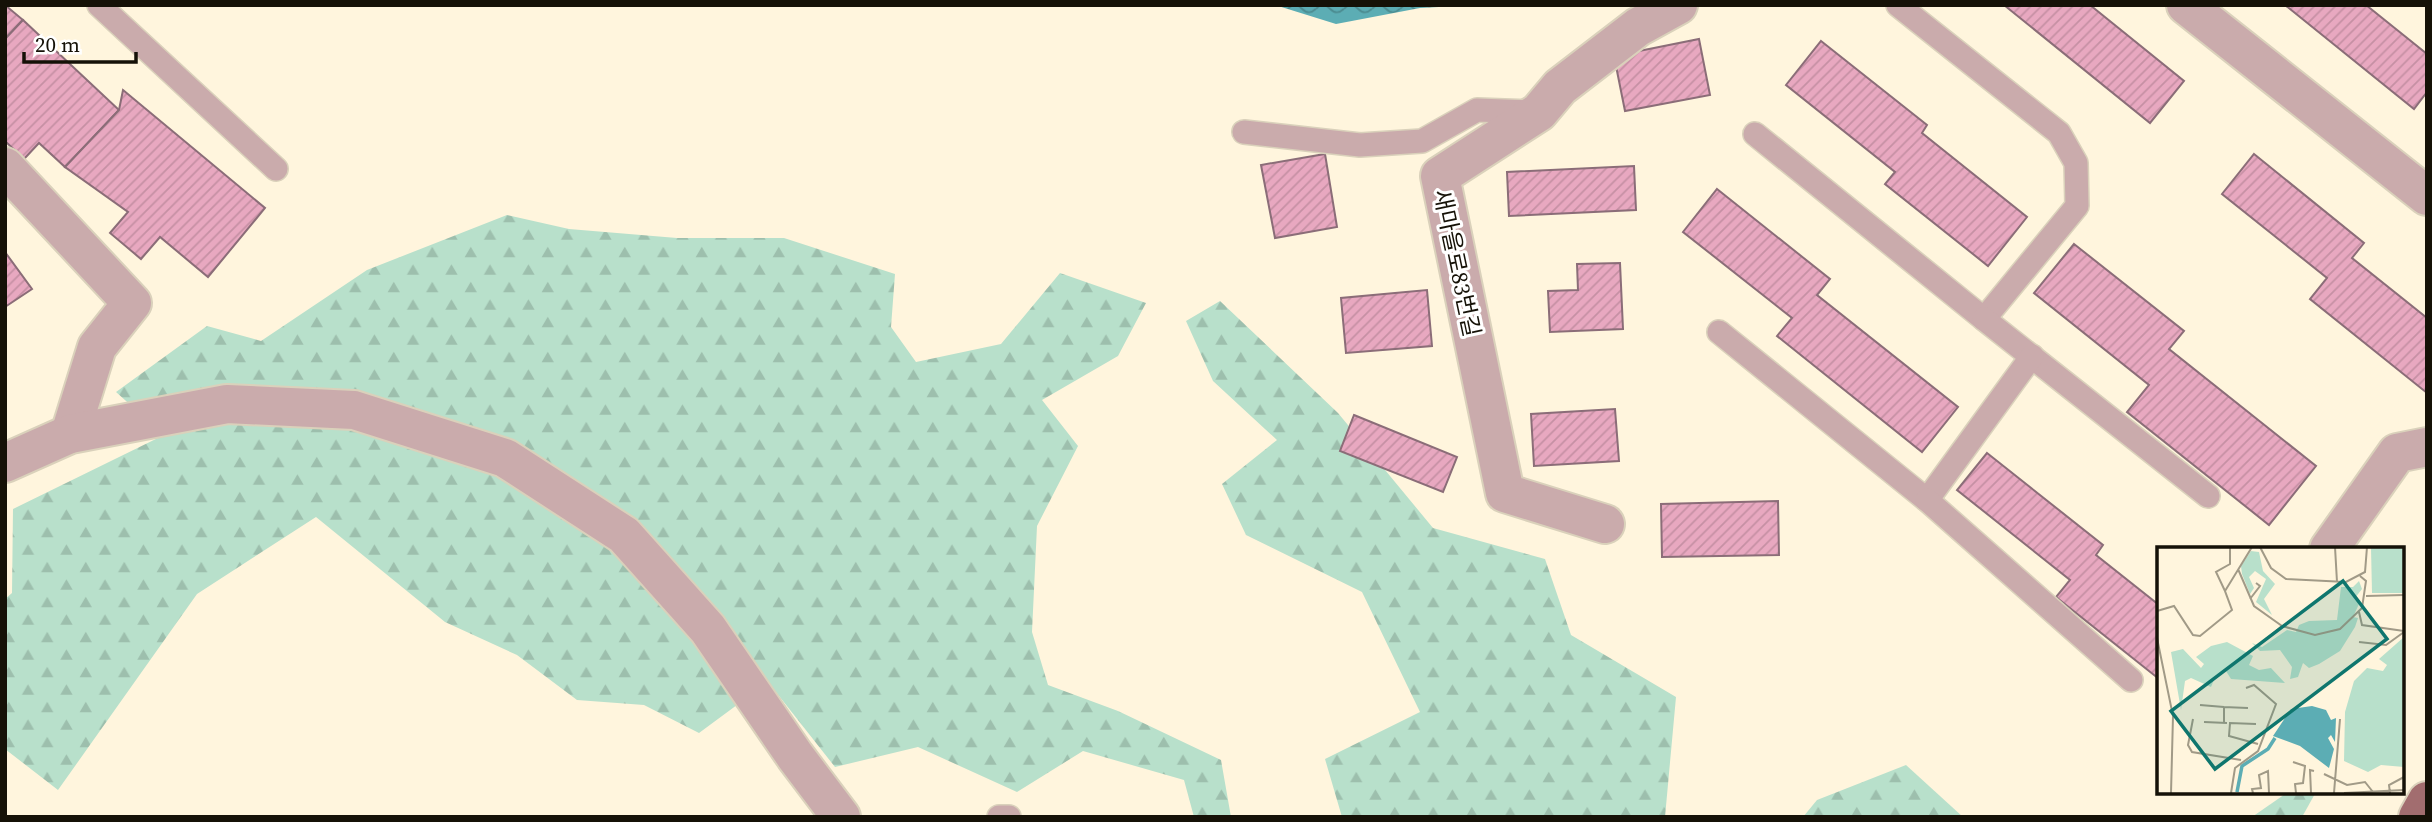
<svg xmlns="http://www.w3.org/2000/svg" width="2432" height="822" viewBox="0 0 2432 822" font-family="'Source Serif 4','Noto Sans KR',serif">
<style>
.forest{fill:url(#forest-firs)}
.water{fill:url(#water-waves)}
.building{fill:url(#building-hatch);stroke:#8b6d78;stroke-width:2}
.lines{fill:none;stroke-linecap:round;stroke-linejoin:round}
.lane-casing{stroke:#dad1bb;stroke-width:26}
.street-casing{stroke:#dad1bb;stroke-width:42}
.primary-casing{stroke:#dad1bb;stroke-width:42}
.lane{stroke:#caabac;stroke-width:23}
.street{stroke:#caabac;stroke-width:38}
.primary{stroke:#a26d6f;stroke-width:38}
.labels{text-anchor:middle;dominant-baseline:central;stroke-width:6;stroke-linejoin:round;paint-order:stroke}
.street-label{font-size:23px;fill:#151107;stroke:#fff}
.inset-river{fill:none;stroke:#5cadb4;stroke-width:3.5}
.inset-road{fill:none;stroke:#a19a87;stroke-width:2}
.view{fill:#0f766e;fill-opacity:0.15;stroke:#0f766e;stroke-width:3.5}
.inset-edge{fill:none;stroke:#151107;stroke-width:3.5}
</style>
<defs>
<pattern id="forest-firs" width="22" height="20" patternUnits="userSpaceOnUse" patternTransform="scale(1.75)"><rect width="22" height="20" fill="#b8e0cb"/><path d="M5 1l3.5 6h-7zM16 11l3.5 6h-7z" fill="#9dbfad"/></pattern>
<pattern id="water-waves" width="16" height="10" patternUnits="userSpaceOnUse" patternTransform="scale(1.75)"><rect width="16" height="10" fill="#5cadb4"/><path d="M0 5q4-4 8 0t8 0" fill="none" stroke="#4b8b90"/></pattern>
<pattern id="building-hatch" width="6" height="6" patternUnits="userSpaceOnUse" patternTransform="scale(1.75)"><rect width="6" height="6" fill="#e8a8c0"/><path d="M-1 1l2-2M0 6l6-6M5 7l2-2" fill="none" stroke="#c690a4"/></pattern>
</defs>
<rect width="100%" height="100%" fill="#fff5dd"/>
<g class="forest">
<polygon points="507,215 569,229 677,238 784,238 895,274 891,327 916,362 1001,344 1060,273 1146,303 1118,356 1042,400 1078,446 1037,526 1032,632 1048,685 1118,711 1221,760 1231,817 1194,817 1184,780 1083,751 1017,792 918,747 835,767 768,682 699,733 644,705 577,700 517,655 445,622 316,517 197,594 58,790 5,749 5,599 12,593 13,509 164,435 116,392 207,326 261,341 367,270"/>
<polygon points="1220,301 1338,413 1433,528 1545,559 1571,635 1676,697 1665,817 1342,817 1325,759 1420,712 1362,592 1246,535 1222,484 1277,440 1213,381 1186,321"/>
<polygon points="1906,765 1963,817 1803,817 1817,800"/>
<polygon points="2288,792 2316,792 2302,817 2252,817"/>
</g>
<polygon class="water" points="1275,5 1476,5 1420,8 1336,24"/>
<g class="building">
<polygon points="5,5 23,20 5,39"/>
<polygon points="2004,5 2090,5 2184,81 2150,123"/>
<polygon points="2285,5 2366,5 2427,54 2427,92 2414,109"/>
<polygon points="23,20 119,110 65,167 39,143 24,159 5,141 5,39"/>
<polygon points="1699,39 1710,95 1625,111 1614,56"/>
<polygon points="1821,41 1927,125 1922,133 2027,217 1988,266 1885,184 1895,172 1786,85"/>
<polygon points="123,90 265,208 208,277 160,237 141,259 110,233 128,212 65,167 119,110"/>
<polygon points="1325,154 1337,227 1275,238 1261,165"/>
<polygon points="2254,154 2364,243 2352,258 2427,318 2427,393 2310,299 2327,278 2222,194"/>
<polygon points="1634,166 1636,210 1509,216 1507,172"/>
<polygon points="1717,189 1830,279 1817,295 1958,407 1922,452 1777,336 1792,318 1683,232"/>
<polygon points="2074,244 2184,331 2169,349 2316,466 2269,525 2127,412 2149,385 2034,293"/>
<polygon points="5,252 32,289 5,307"/>
<polygon points="1620,263 1623,329 1550,332 1548,291 1578,290 1577,264"/>
<polygon points="1427,290 1432,346 1346,353 1341,298"/>
<polygon points="1615,409 1619,461 1534,466 1531,414"/>
<polygon points="1354,415 1457,457 1443,492 1340,451"/>
<polygon points="1987,453 2103,545 2096,555 2159,605 2159,679 2056,597 2070,580 1957,490"/>
<polygon points="1778,501 1779,555 1662,557 1661,504"/>
</g>
<g class="lines">
<defs>
<g id="lane">
<polyline points="99,5 276,169"/>
<polyline points="1244,132 1360,145 1422,141 1477,110 1536,112"/>
<polyline points="1755,134 1984,319 2077,206 2076,163 2059,133 1898,5"/>
<polyline points="1984,319 2208,496"/>
<polyline points="1719,332 1927,500 2032,356"/>
<polyline points="1927,500 2131,680"/>
<polyline points="999,817 1009,817"/>
</g>
<g id="street">
<polyline points="2186,5 2427,196"/>
<polyline points="5,167 132,303 97,347 70,434"/>
<polyline points="5,463 70,434 227,404 354,410 505,458 624,535 708,629 795,756 841,817"/>
<polyline points="1605,524 1505,493 1440,176 1539,112 1560,87 1638,27 1678,5"/>
<polyline points="2329,549 2397,453 2427,447"/>
</g>
<polyline id="primary" points="2418,817 2427,801"/>
</defs>
<use href="#lane" class="lane-casing"/>
<use href="#street" class="street-casing"/>
<use href="#primary" class="primary-casing"/>
<use href="#lane" class="lane"/>
<use href="#street" class="street"/>
<use href="#primary" class="primary"/>
</g>
<g class="labels">
<g class="street-label">
<text transform="translate(1457 263) rotate(78)">새마을로83번길</text>
</g>
</g>
<g transform="translate(2157 547)">
<rect width="247" height="247" fill="#fff5dd"/>
<path d="M 94,4 L 102,5 L 106,24 L 118,37 L 107,52 L 115,68 L 99,55 L 109,32 L 98,24 L 92,30 L 97,41 L 93,47 L 85,27 L 84,19 ZM 202,34 L 205,42 L 198,51 L 202,57 L 196,70 L 201,71 L 198,80 L 183,104 L 162,117 L 152,121 L 146,116 L 141,130 L 133,132 L 135,120 L 123,103 L 103,104 L 95,96 L 105,100 L 130,83 L 139,85 L 142,78 L 152,74 L 180,73 L 184,40 L 196,40 ZM 247,90 L 247,220 L 224,218 L 211,225 L 187,214 L 188,165 L 197,134 L 210,121 L 226,124 L 230,118 L 222,112 ZM 70,95 L 96,109 L 92,118 L 102,123 L 114,121 L 128,136 L 74,132 L 69,124 L 59,128 L 54,140 L 34,131 L 28,134 L 24,163 L 14,105 L 26,102 L 44,121 L 47,117 L 39,110 L 54,99 Z" fill="#b8e0cb"/>
<path d="M 214,0 L 247,0 L 247,46 L 215,46 Z" fill="#b8e0cb"/>
<path d="M 155,159 L 169,163 L 174,173 L 179,171 L 178,195 L 174,188 L 171,191 L 177,202 L 172,221 L 143,199 L 116,189 L 134,162 Z" fill="#5cadb4"/>
<path class="inset-river" d="M 80,245 L 85,219 L 111,202 L 118,191"/>
<path class="inset-road" d="M 103,0 L 114,21 L 129,32 L 189,35 L 208,25 L 210,0M 178,0 L 180,35M 81,22 L 97,59 L 125,79 L 109,92M 68,44 L 59,25 L 73,17 L 73,1M 209,49 L 247,48M 93,52 L 103,39 L 99,36M 0,64 L 17,59 L 36,88 L 43,89 L 75,63 L 68,44 L 95,0M 202,65 L 205,78 L 247,84M 125,79 L 158,88 L 183,82 L 205,61 L 209,34 L 203,29M 0,91 L 16,169 L 14,246M 202,95 L 229,98 L 247,85M 43,158 L 67,160M 36,172 L 31,198 L 35,205 L 84,213M 47,175 L 70,176M 67,176 L 67,160 L 91,161M 99,177 L 73,176 L 72,189 L 101,197M 136,215 L 148,219 L 146,236 L 138,237 L 139,246M 167,227 L 190,238 L 208,235 L 216,245M 74,246 L 78,221 L 101,204 L 119,157 L 97,138 L 89,141M 96,246 L 95,242 L 104,241 L 102,228 L 111,224 L 112,246M 154,246 L 153,223 L 157,224M 177,246 L 183,172M 187,246 L 247,243M 233,246 L 232,238 L 247,230"/>
<path class="view" d="M 186,34 L 230,92 L 58,222 L 14,164 Z"/>
<rect width="247" height="247" class="inset-edge"/>
</g>
<rect width="2432" height="822" fill="none" stroke="#151107" stroke-width="14"/>
<path d="M24 52v10h112v-10" fill="none" stroke="#151107" stroke-width="3.5"/>
<text x="35" y="52" font-size="21" fill="#151107" stroke="#ffffff" stroke-width="5" paint-order="stroke">20 m</text>
</svg>
